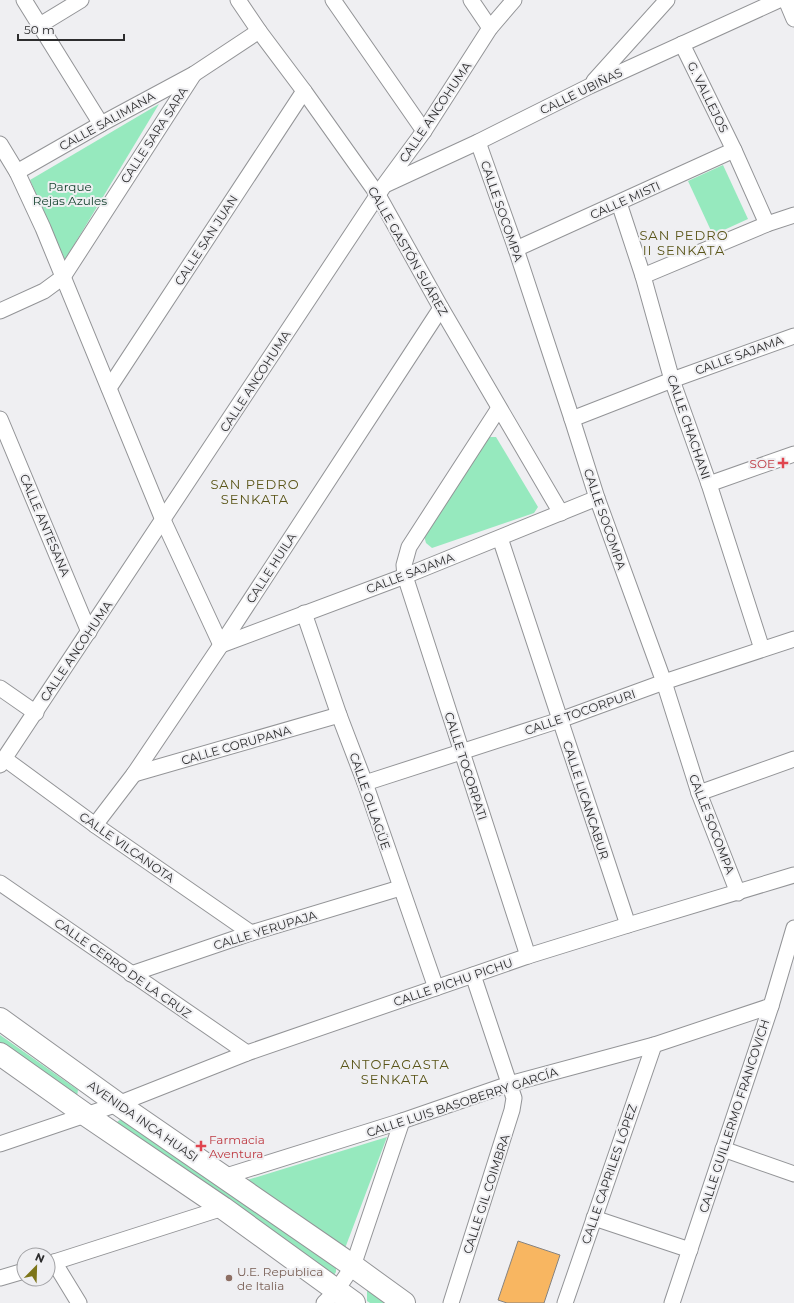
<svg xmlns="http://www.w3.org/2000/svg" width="794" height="1303" viewBox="0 0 794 1303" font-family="Montserrat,sans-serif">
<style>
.green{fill:#96e9be}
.building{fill:#f8b661;stroke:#868381}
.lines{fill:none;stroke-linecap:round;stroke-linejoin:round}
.street-casing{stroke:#939497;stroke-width:17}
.secondary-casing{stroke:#939497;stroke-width:24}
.street{stroke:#fff;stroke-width:15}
.secondary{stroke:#fff;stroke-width:22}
.health-dot{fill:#e0444e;stroke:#efeff2;stroke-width:1.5}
.education-dot{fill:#8d6e63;stroke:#efeff2;stroke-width:1.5}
.labels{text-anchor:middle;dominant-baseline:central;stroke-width:4;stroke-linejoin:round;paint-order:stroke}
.street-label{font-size:12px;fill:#2d2d2e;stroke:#efeff2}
.park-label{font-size:12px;fill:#0f3e2a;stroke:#efeff2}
.health-label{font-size:12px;fill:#be3a42;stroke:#efeff2;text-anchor:end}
.education-label{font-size:12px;fill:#785e54;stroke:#efeff2;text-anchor:start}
.neighbourhood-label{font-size:13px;letter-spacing:1px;fill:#5a5518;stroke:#efeff2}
</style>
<rect width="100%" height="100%" fill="#efeff2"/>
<g class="green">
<polygon points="159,104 65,260 30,180"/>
<polygon points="723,165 748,219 713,235 688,181"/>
<polygon points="488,437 496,437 538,507 534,513 432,548 426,543 424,536"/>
<polygon points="0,1035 78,1090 77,1096 0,1047"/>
<polygon points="121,1119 336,1267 336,1272 334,1275 330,1275 118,1127 117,1122"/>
<polygon points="387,1137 344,1251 244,1181"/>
<polygon points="367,1291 375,1291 392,1303 370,1303 367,1301"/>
</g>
<polygon class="building" points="518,1241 560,1255 544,1303 507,1303 498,1300"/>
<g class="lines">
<defs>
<g id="street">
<polyline points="24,0 101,124"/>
<polyline points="238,0 259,31 304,91 378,195 441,308 561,513"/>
<polyline points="333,0 424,131"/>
<polyline points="471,0 490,28"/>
<polyline points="786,0 794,19"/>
<polyline points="40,25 81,0"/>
<polyline points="682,44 734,150 767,224"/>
<polyline points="594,81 667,0"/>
<polyline points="478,142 516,249 572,419 597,498 664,682 699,793 738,893"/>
<polyline points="0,144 17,172 43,228 163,520 221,645 405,576 597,498"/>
<polyline points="17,172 101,124 194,74 259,31"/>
<polyline points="387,184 478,142 590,86 779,0"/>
<polyline points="619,203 643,276 672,380 709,484 762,649"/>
<polyline points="516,249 734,150"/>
<polyline points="643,276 767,224 794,215"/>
<polyline points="0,311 44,291 63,277 194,74"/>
<polyline points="109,388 304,91"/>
<polyline points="499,408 409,547 404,565 405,576 528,956"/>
<polyline points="0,419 89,632"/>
<polyline points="572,419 672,380 794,336"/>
<polyline points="709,484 794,454"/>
<polyline points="500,538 628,925"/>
<polyline points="304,613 339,715 365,783 436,988"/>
<polyline points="0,688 36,713"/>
<polyline points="5,759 95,825 251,933"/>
<polyline points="0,765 385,184 424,131 490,28 514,0"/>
<polyline points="134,774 339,715"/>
<polyline points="365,783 560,720 664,682 794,639"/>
<polyline points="699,793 794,759"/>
<polyline points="95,825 134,774 221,645 441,308"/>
<polyline points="0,883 247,1053"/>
<polyline points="131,974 251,933 400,888"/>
<polyline points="0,1144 118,1104 247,1053 528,956 628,925 794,875"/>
<polyline points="723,1149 794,1174"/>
<polyline points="223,1177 402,1121 509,1084 654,1045 771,1006"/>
<polyline points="594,1218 690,1250"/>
<polyline points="54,1262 79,1303"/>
<polyline points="48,1264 223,1208"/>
<polyline points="0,1278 24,1271"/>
<polyline points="324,1303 336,1291 353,1266 402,1121"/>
<polyline points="451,1303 512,1110 514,1098 473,975"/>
<polyline points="565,1303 654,1045"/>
<polyline points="672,1303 771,1006 794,928"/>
</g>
<g id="secondary">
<polyline points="0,1019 118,1104 353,1266 404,1303"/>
<polyline points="0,1054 86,1115 223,1208 354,1303"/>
</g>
</defs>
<use href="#street" class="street-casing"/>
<use href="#secondary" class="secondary-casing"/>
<use href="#street" class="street"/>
<use href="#secondary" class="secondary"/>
</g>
<g class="health-dot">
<path d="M781 457h4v4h4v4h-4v4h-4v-4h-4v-4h4z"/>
<path d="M199 1140h4v4h4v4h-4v4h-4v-4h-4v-4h4z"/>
</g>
<circle class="education-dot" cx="229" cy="1278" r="4"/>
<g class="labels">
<g class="street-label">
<text transform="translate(581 91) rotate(-26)">CALLE UBIÑAS</text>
<text transform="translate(708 97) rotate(64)">G. VALLEJOS</text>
<text transform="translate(435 112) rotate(-56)">CALLE ANCOHUMA</text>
<text transform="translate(107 121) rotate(-29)">CALLE SALIMANA</text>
<text transform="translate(154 135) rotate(-57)">CALLE SARA SARA</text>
<text transform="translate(625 200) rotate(-24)">CALLE MISTI</text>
<text transform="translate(502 211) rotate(71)">CALLE SOCOMPA</text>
<text transform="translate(206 240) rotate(-57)">CALLE SAN JUAN</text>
<text transform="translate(408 251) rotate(60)">CALLE GASTÓN SUÁREZ</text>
<text transform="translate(739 355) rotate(-20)">CALLE SAJAMA</text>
<text transform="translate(255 381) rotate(-57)">CALLE ANCOHUMA</text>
<text transform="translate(689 427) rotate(71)">CALLE CHACHANI</text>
<text transform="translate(605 519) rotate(71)">CALLE SOCOMPA</text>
<text transform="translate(45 525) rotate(67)">CALLE ANTESANA</text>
<text transform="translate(271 568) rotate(-57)">CALLE HUILA</text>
<text transform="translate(410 573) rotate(-21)">CALLE SAJAMA</text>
<text transform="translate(76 651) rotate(-56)">CALLE ANCOHUMA</text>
<text transform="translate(580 712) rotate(-19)">CALLE TOCORPURI</text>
<text transform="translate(236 745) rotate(-16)">CALLE CORUPANA</text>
<text transform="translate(466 766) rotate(72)">CALLE TOCORPATI</text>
<text transform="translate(586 800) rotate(72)">CALLE LICANCABUR</text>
<text transform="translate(370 801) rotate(71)">CALLE OLLAGÜE</text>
<text transform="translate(712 824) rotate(69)">CALLE SOCOMPA</text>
<text transform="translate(127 847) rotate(35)">CALLE VILCANOTA</text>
<text transform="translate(265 930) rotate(-17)">CALLE YERUPAJA</text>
<text transform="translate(123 968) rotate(35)">CALLE CERRO DE LA CRUZ</text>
<text transform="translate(453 982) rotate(-19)">CALLE PICHU PICHU</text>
<text transform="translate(462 1102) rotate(-18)">CALLE LUIS BASOBERRY GARCÍA</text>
<text transform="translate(734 1116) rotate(-72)">CALLE GUILLERMO FRANCOVICH</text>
<text transform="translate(143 1121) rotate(35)">AVENIDA INCA HUASI</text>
<text transform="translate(609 1174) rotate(-71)">CALLE CAPRILES LÓPEZ</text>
<text transform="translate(486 1194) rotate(-72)">CALLE GIL COIMBRA</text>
</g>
<g class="park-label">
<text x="70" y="186">Parque<tspan x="70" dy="14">Rejas Azules</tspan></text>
</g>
<g class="health-label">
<text x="775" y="463">SOE</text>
<text x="209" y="1139" text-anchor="start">Farmacia<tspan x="209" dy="14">Aventura</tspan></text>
</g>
<g class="education-label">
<text x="237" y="1271">U.E. Republica<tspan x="237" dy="14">de Italia</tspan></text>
</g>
<g class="neighbourhood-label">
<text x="684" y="235">SAN PEDRO<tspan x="684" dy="15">II SENKATA</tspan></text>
<text x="255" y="484">SAN PEDRO<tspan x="255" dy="15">SENKATA</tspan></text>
<text x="395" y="1064">ANTOFAGASTA<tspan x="395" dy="15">SENKATA</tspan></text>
</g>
</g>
<g transform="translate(36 1267) rotate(23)"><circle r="19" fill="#efeff2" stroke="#a1a1a4"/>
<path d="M0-3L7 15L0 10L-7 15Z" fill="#7d7519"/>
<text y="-6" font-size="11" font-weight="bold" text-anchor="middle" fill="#2d2d2e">N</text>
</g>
<path d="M18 34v6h106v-6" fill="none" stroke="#2d2d2e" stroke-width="2"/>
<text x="24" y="34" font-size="12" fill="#2d2d2e" stroke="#efeff2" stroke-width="3" paint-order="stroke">50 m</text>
</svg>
